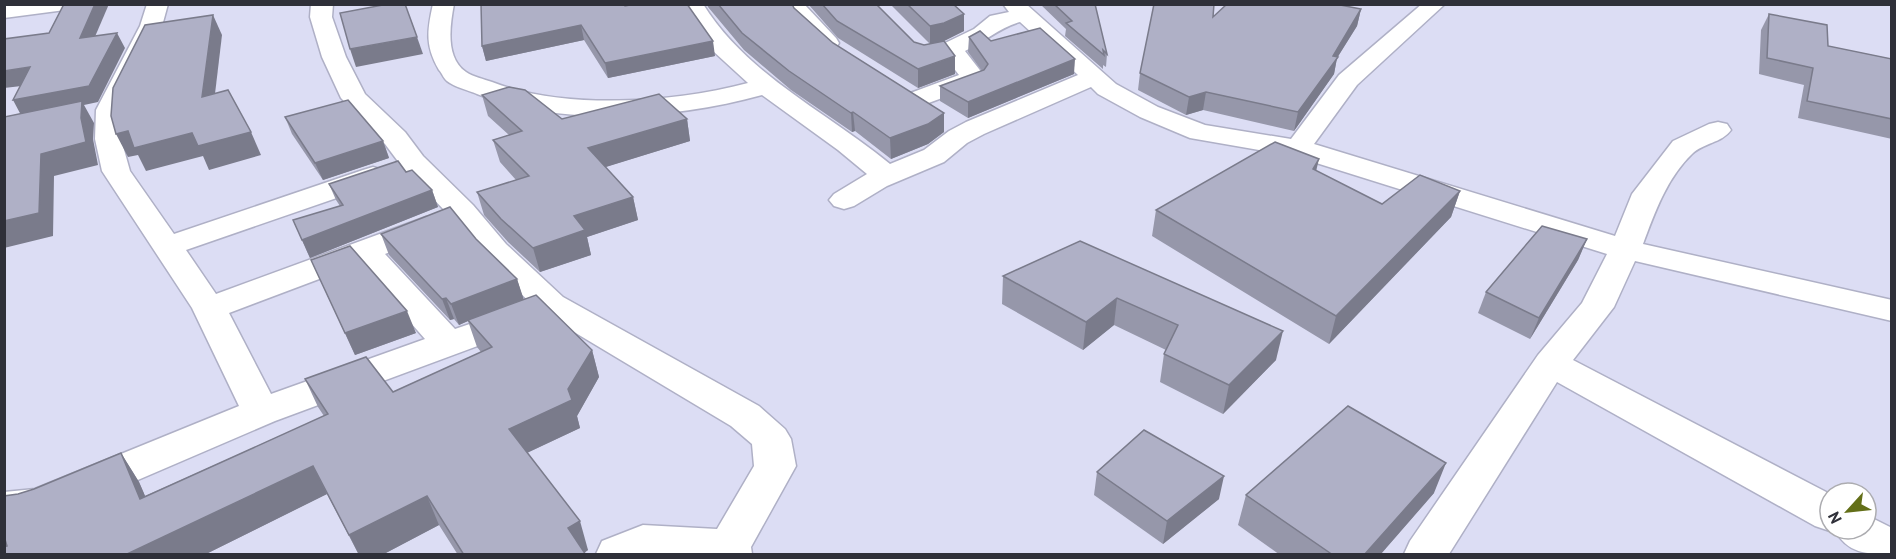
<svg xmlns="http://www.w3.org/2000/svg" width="1896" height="559" viewBox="0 0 1896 559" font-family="'PT Sans',sans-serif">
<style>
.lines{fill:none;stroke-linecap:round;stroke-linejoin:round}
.street-casing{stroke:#afb0c6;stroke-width:3}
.secondary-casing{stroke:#afb0c6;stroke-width:3}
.street{fill:#fff;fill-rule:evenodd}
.secondary{fill:#fff;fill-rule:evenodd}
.wall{fill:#9697aa}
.shaded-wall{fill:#7a7b8b}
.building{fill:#afb0c6;stroke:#7a7b8b;stroke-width:1.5}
</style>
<rect width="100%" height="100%" fill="#dcddf4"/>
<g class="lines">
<defs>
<g id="street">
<path d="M 147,4 L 168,4 L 162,26 L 122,110 L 121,139 L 130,171 L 174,234 L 363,170 L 373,167 L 383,170 L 387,176 L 383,182 L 186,250 L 216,294 L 426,217 L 437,219 L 441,226 L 437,233 L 385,254 L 455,329 L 514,309 L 526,312 L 531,320 L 526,328 L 275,421 L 54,516 L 39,521 L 4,524 L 4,492 L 35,489 L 239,406 L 192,308 L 102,171 L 95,139 L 96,110 L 140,26 ZM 359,264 L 425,339 L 271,394 L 229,313 Z"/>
<polygon points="311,4 333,4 332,17 346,57 365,94 405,132 423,156 473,205 506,244 563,297 759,406 785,429 791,439 796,466 751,547 752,554 596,554 602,541 643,525 717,529 754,466 752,444 731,426 539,311 484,258 451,217 403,168 385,144 341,98 322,57 310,17"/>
<path d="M 433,4 L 454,4 C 450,25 445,58 466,72 C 473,77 484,79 492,82 C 565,110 673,103 748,83 L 713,51 L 682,4 L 703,4 C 748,76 827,112 890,164 L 924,150 L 949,131 L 966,122 L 1078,75 L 1020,22 C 1001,27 984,42 965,51 L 986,78 L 983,83 L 923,105 L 914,108 L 905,105 L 901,100 L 905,95 L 959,75 L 939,49 L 943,44 L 974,29 L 990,16 L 1009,12 L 1003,4 L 1026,4 L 1116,84 L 1158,107 L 1205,125 L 1291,139 L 1339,75 L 1422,4 L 1445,4 L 1357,85 L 1314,144 L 1615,236 L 1632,194 L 1673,141 L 1709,124 L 1718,122 L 1727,124 L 1731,130 C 1722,143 1703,143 1692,154 C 1667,178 1655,212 1643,244 L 1892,300 L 1892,321 L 1635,261 L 1614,307 L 1573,360 L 1830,494 L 1830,529 L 1866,529 L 1866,515 L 1892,528 L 1892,554 C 1866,554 1848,554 1834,529 L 1830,531 L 1815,526 L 1557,382 L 1449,554 L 1404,554 L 1410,541 L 1538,355 L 1582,303 L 1607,254 L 1294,156 L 1190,138 L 1140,117 L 1098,94 L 1091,87 L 984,134 L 967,143 L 944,162 L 887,186 L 854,206 L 844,209 L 834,206 L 829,200 L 834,194 L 867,174 L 838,150 L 762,95 C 675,119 562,127 477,94 C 468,90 454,87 447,81 C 444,79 442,73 439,70 C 425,46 427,31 433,4 Z"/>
<path d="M 783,4 L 804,4 L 836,38 L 839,43 L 836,48 C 814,53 793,22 783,4 Z"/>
</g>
<polygon id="secondary" points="75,4 72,8 65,10 4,18 4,5"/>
</defs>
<use href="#street" class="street-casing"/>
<use href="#secondary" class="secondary-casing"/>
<use href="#street" class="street"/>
<use href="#secondary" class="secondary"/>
</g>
<g class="wall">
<polygon points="707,4 792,4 794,8 833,43 944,113 944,132 928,144 891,159 855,131 852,132 791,90 744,50 708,7"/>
<polygon points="808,4 876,4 914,42 955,74 918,88 838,38"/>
<polygon points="890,4 953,4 964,31 944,41 930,44"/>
<polygon points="1040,4 1095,4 1107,54 1106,67 1103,65 1103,69 1065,36 1066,29"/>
<polygon points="625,6 715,56 608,78 584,40 486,61 482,46"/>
<polygon points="1361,9 1357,26 1337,58 1334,74 1294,131 1203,110 1186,115 1138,90 1140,73 1213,17"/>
<polygon points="1769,14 1828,46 1892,59 1892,139 1798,118 1804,85 1759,74 1761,30"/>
<polygon points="969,37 991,41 1074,74 968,118 940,101 940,86 982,71 968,52"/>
<polygon points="482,95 562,119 687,119 690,141 605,167 633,197 638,220 587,237 591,255 540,272 508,242 484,215 477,192 516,180 500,162 493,140 509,135 488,116"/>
<polygon points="285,117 383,141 389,158 323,180 292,134"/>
<polygon points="406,172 432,190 438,207 310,258 293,220 340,206 336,200 329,184"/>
<polygon points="1460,191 1451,217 1329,344 1152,236 1156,210 1382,204"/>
<polygon points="381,234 476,239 517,279 523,299 592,350 599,377 577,416 580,428 527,453 588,550 584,553 586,555 458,555 439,525 382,555 359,555 327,494 204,555 4,555 18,494 34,489 121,453 139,482 145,496 324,416 318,407 305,379 393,392 481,352 477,347 468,321 459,325 454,319 450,320 389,255"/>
<polygon points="1587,239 1578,260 1530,339 1478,313 1486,292"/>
<polygon points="1080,241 1276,360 1223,414 1160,382 1164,354 1166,350 1114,325 1083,350 1002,304 1003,276"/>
<polygon points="311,260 416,333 355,355"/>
<polygon points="1097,472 1219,499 1163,544 1094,495"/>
<polygon points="1434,493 1380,555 1280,555 1238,525 1246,495"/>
</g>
<g class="shaded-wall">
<polygon points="95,4 109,4 88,53 80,38"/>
<polygon points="1361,9 1357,26 1337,58 1334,74 1294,131 1298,112"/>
<polygon points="964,14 964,31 944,41 930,44 930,26"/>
<polygon points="213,15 222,35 212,119 202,97"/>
<polygon points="581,25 584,40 486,61 482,46"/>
<polygon points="117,33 125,48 98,102 84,105 94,123 93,139 98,165 54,176 53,236 4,248 4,221 22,117 13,100"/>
<polygon points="417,37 423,54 356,67 350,49"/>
<polygon points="713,41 715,56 608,78 605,63"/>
<polygon points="955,56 955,74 918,88 918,69"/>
<polygon points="1075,59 1074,74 968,118 968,102"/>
<polygon points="30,67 39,84 4,88 4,71"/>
<polygon points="1206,92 1203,110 1186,115 1189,97"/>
<polygon points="853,112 855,131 852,132 851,113"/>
<polygon points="944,113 944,132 928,144 891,159 890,138"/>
<polygon points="687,119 690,141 593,171 588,148"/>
<polygon points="128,131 192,133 251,132 261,155 209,170 203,156 146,171 138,155 128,157 116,134"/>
<polygon points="383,141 389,158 323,180 315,163"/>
<polygon points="1319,159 1313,184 1313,169"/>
<polygon points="432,190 438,207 310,258 302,240"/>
<polygon points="1460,191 1451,217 1329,344 1336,316"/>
<polygon points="633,197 638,220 587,237 591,255 540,272 533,248 574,216"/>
<polygon points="1587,239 1578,260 1530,339 1539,318"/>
<polygon points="517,279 524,300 468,320 468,321 459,325 451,304"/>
<polygon points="446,298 454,319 450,320 442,299"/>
<polygon points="1117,298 1114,325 1083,350 1086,322"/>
<polygon points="407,311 416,333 355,355 345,333"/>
<polygon points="1283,331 1276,360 1223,414 1229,385"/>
<polygon points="592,350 599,377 577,416 580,428 518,457 509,429 568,389"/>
<polygon points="121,453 139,482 159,528 140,499"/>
<polygon points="1446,463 1434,493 1380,555 1364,555"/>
<polygon points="313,466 327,494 204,555 125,555"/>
<polygon points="1224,476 1219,499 1163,544 1167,521"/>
<polygon points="427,496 439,525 382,555 359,555 349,535"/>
<polygon points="580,521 588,550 581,555 568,528"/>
</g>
<g class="building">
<polygon points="64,4 95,4 80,38 117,33 89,86 13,100 30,67 4,71 4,39 49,33"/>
<polygon points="388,4 405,4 417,37 350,49 340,13"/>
<polygon points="481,4 624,4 625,6 636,4 687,4 713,41 605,63 581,25 482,46"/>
<polygon points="718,4 792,4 794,8 833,43 944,113 928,124 890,138 853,112 851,113 789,71 742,33"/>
<polygon points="822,4 876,4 914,42 924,45 944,41 955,56 918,69 837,21"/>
<polygon points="907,4 953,4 964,14 944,23 930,26"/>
<polygon points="1054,4 1095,4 1107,54 1103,50 1104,55 1066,23 1072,21"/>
<polygon points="1154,4 1214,4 1213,17 1227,4 1335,4 1361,9 1333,56 1338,57 1298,112 1206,92 1189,97 1140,73"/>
<polygon points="1769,14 1827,25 1828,46 1892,59 1892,119 1807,101 1813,68 1767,58"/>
<polygon points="213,15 202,97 228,90 251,132 198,146 192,133 134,148 128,131 116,134 111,116 113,88 145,25"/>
<polygon points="1040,28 1075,59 968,102 940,86 984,70 988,64 969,37 980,31 991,41"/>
<polygon points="509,87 525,90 562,119 659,94 687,119 588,148 633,197 574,216 585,230 533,248 501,219 477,192 529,176 493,140 522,131 482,95"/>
<polygon points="348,100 383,141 315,163 285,117"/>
<polygon points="82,101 81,118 86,142 41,154 39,213 4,221 4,117"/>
<polygon points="1275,142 1319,159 1313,169 1382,204 1420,175 1460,191 1336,316 1156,210"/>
<polygon points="398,161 406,172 412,170 432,190 302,240 293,220 343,205 329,184"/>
<polygon points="450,207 476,239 517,279 451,304 446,298 442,299 381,234"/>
<polygon points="1542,226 1587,239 1539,318 1486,292"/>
<polygon points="1080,241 1283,331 1229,385 1164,354 1178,325 1117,298 1086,322 1003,276"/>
<polygon points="350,246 407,311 345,333 311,260"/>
<polygon points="536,295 592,350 568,389 572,400 509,429 580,521 568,528 586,555 464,555 427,496 349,535 313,466 125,555 4,555 4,547 7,546 4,536 4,496 18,494 34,489 121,453 140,499 328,414 305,379 366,357 393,392 492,347 468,320"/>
<polygon points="1348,406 1446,463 1364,555 1333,555 1246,495"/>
<polygon points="1144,430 1224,476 1167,521 1097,472"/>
</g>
<rect width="1896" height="559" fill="none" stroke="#2f3039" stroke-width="12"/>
<g transform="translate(1848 511) rotate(243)"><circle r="28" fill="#ffffff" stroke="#acacb0" stroke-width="1.5"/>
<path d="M0-4.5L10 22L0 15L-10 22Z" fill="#636f18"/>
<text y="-9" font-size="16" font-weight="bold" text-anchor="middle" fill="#2f3039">N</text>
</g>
</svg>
